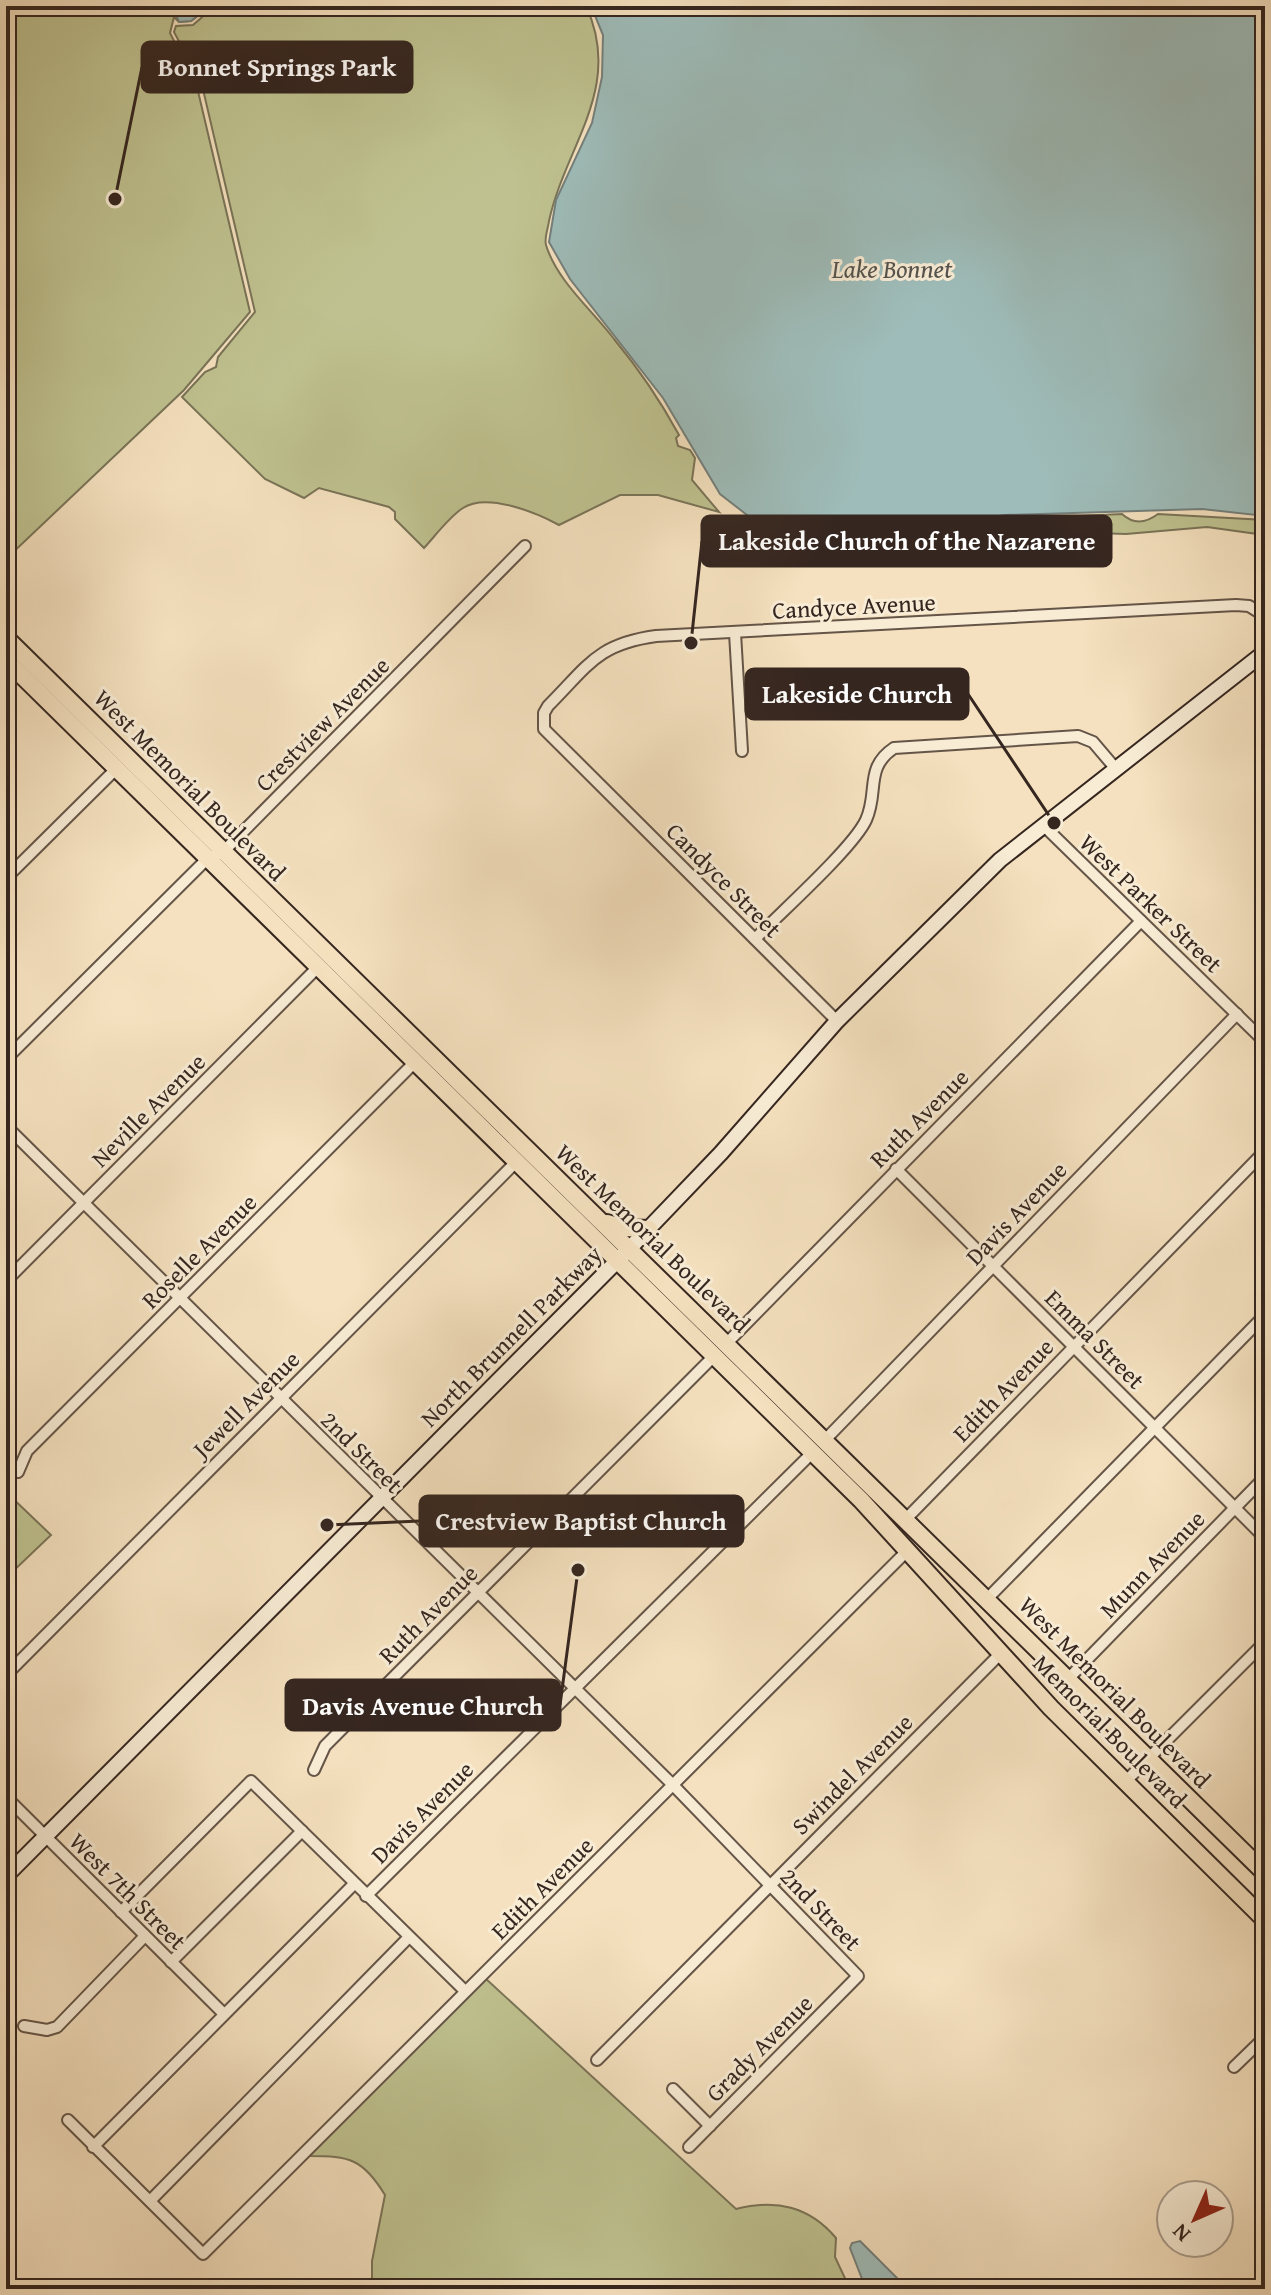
<svg xmlns="http://www.w3.org/2000/svg" width="1271" height="2295" viewBox="0 0 1271 2295" font-family="'Gentium Book Plus',serif">
<style>
.green{fill:#bfc290;stroke:#7a7458;stroke-width:2}
.water{fill:#9ebcb9;stroke:#74807c;stroke-width:2}
.lines{fill:none;stroke-linecap:round;stroke-linejoin:round}
.street-casing{stroke:#655548;stroke-width:14}
.secondary-casing{stroke:#352620;stroke-width:18}
.primary-casing{stroke:#352620;stroke-width:20}
.street{stroke:#f8ecd5;stroke-width:10}
.secondary{stroke:#f8ecd5;stroke-width:14}
.primary{stroke:#f5e1bf;stroke-width:16}
.labels{text-anchor:middle;dominant-baseline:central;stroke-width:6;stroke-linejoin:round;paint-order:stroke}
.street-label{font-size:24px;fill:#352620;stroke:#f8ecd5}
.water-label{font-size:26px;font-style:italic;fill:#54534e;stroke:#f8ecd5}
.leader{fill:none;stroke:#352620;stroke-width:3}
.callout-dot{fill:#352620;stroke:#f8ecd5;stroke-width:3}
.callout{fill:#352620;stroke:#352620;stroke-width:3}
.callout-label{font-size:26px;text-anchor:middle;font-weight:bold;fill:#fff}
</style>
<rect width="100%" height="100%" fill="#f5e1bf"/>
<filter id="stains"><feTurbulence type="fractalNoise" baseFrequency=".0025" numOctaves="4"/><feColorMatrix values="0 0 0 0 .2 0 0 0 0 .09 0 0 0 0 .02 0 0 0 .5 -.17"/></filter>
<radialGradient id="worn" r=".72"><stop offset=".6" stop-color="#630" stop-opacity="0"/><stop offset="1" stop-color="#630" stop-opacity=".3"/></radialGradient>
<g class="green">
<polygon points="6,6 210,6 191,21 179,22 174,17 170,33 197,87 250,312 184,390 6,559"/>
<path d="M 215,6 L 586,6 C 624,88 565,146 549,221 C 548,229 544,238 546,245 C 557,281 592,310 614,339 C 638,368 661,402 679,435 L 676,438 L 678,446 L 690,450 L 695,458 L 692,480 L 719,512 L 658,495 L 620,495 L 559,525 C 537,513 487,492 463,508 C 449,517 436,535 424,548 L 395,519 L 395,512 L 389,507 L 319,488 L 304,498 L 265,479 L 182,397 L 205,372 L 216,367 L 218,357 L 255,312 L 202,85 L 174,32 L 176,26 L 193,25 Z"/>
<path d="M 1122,514 C 1134,525 1146,523 1158,514 L 1265,520 L 1265,535 L 1207,527 L 1126,534 L 1031,531 L 968,538 C 974,533 981,525 988,522 C 1013,513 1047,517 1071,524 L 1080,516 Z"/>
<polygon points="891,536 898,553 878,554 854,566 831,561 802,542"/>
<polygon points="6,1492 51,1535 6,1578"/>
<path d="M 485,1978 L 736,2209 C 776,2199 809,2206 836,2238 L 835,2257 L 850,2289 L 372,2289 L 372,2261 L 385,2195 C 363,2159 350,2156 309,2156 Z"/>
</g>
<g class="water">
<polygon points="172,6 210,6 191,21 179,22"/>
<polygon points="591,6 1265,6 1265,516 1202,509 1005,515 908,531 813,534 783,543 720,494 663,398 570,279 549,242 556,200 592,123 602,77 603,35"/>
<polygon points="860,2241 908,2289 866,2289 850,2248 852,2243"/>
</g>
<g class="lines">
<defs>
<g id="street">
<polyline points="735,633 742,751"/>
<polyline points="1044,826 1265,1042"/>
<polyline points="6,878 116,769"/>
<path d="M 755,939 C 780,913 853,848 866,820 C 879,792 864,768 894,748 L 1078,736 L 1093,742 L 1116,769"/>
<path d="M 837,1021 L 544,729 L 544,713 L 548,706 C 588,666 597,644 656,636 L 1236,605 L 1249,606 L 1265,616"/>
<polyline points="6,1059 208,858 223,852 525,546"/>
<polyline points="6,1126 672,1784 858,1976 689,2147"/>
<polyline points="896,1169 1265,1538"/>
<polyline points="6,1281 318,967"/>
<polyline points="726,1344 1141,921"/>
<polyline points="825,1440 1237,1014"/>
<polyline points="18,1472 27,1451 414,1063"/>
<polyline points="905,1520 1265,1151"/>
<polyline points="987,1599 1265,1315"/>
<polyline points="6,1675 516,1162"/>
<polyline points="1068,1679 1265,1477"/>
<polyline points="314,1770 325,1746 714,1356"/>
<polyline points="1125,1782 1265,1642"/>
<polyline points="6,1797 223,2013"/>
<polyline points="366,1896 813,1452"/>
<polyline points="121,1912 251,1781 465,1991"/>
<polyline points="171,1962 302,1831"/>
<polyline points="24,2026 47,2030 57,2027 145,1936"/>
<polyline points="597,2060 1001,1653"/>
<polyline points="1234,2067 1265,2037"/>
<polyline points="673,2089 710,2126"/>
<polyline points="68,2120 203,2254 908,1550"/>
<polyline points="93,2147 354,1884"/>
<polyline points="150,2201 409,1937"/>
</g>
<polyline id="secondary" points="6,1876 630,1248 721,1153 837,1021 1000,860 1265,652"/>
<g id="primary">
<polyline points="6,638 1265,1873"/>
<polyline points="6,660 861,1500 1051,1708 1265,1920"/>
<polyline points="607,1223 623,1228 649,1229"/>
</g>
</defs>
<use href="#street" class="street-casing"/>
<use href="#secondary" class="secondary-casing"/>
<use href="#primary" class="primary-casing"/>
<use href="#street" class="street"/>
<use href="#secondary" class="secondary"/>
<use href="#primary" class="primary"/>
</g>
<g class="labels">
<g class="street-label">
<text transform="translate(854 606) rotate(-3)">Candyce Avenue</text>
<text transform="translate(322 724) rotate(-45)">Crestview Avenue</text>
<text transform="translate(190 785) rotate(45)">West Memorial Boulevard</text>
<text transform="translate(724 880) rotate(45)">Candyce Street</text>
<text transform="translate(1151 903) rotate(44)">West Parker Street</text>
<text transform="translate(148 1110) rotate(-45)">Neville Avenue</text>
<text transform="translate(919 1118) rotate(-45)">Ruth Avenue</text>
<text transform="translate(1016 1213) rotate(-46)">Davis Avenue</text>
<text transform="translate(653 1238) rotate(44)">West Memorial Boulevard</text>
<text transform="translate(199 1251) rotate(-45)">Roselle Avenue</text>
<text transform="translate(511 1336) rotate(-45)">North Brunnell Parkway</text>
<text transform="translate(1095 1339) rotate(45)">Emma Street</text>
<text transform="translate(1003 1390) rotate(-46)">Edith Avenue</text>
<text transform="translate(246 1404) rotate(-45)">Jewell Avenue</text>
<text transform="translate(362 1452) rotate(45)">2nd Street</text>
<text transform="translate(1152 1564) rotate(-46)">Munn Avenue</text>
<text transform="translate(428 1614) rotate(-45)">Ruth Avenue</text>
<text transform="translate(1115 1692) rotate(45)">West Memorial Boulevard</text>
<text transform="translate(1110 1731) rotate(45)">Memorial Boulevard</text>
<text transform="translate(852 1774) rotate(-45)">Swindel Avenue</text>
<text transform="translate(422 1812) rotate(-45)">Davis Avenue</text>
<text transform="translate(542 1888) rotate(-45)">Edith Avenue</text>
<text transform="translate(128 1891) rotate(45)">West 7th Street</text>
<text transform="translate(821 1909) rotate(46)">2nd Street</text>
<text transform="translate(759 2048) rotate(-45)">Grady Avenue</text>
</g>
<g class="water-label">
<text x="892" y="268">Lake Bonnet</text>
</g>
</g>
<path class="leader" d="M115 199L142 67M691 643L702 541M1054 823L968 694M327 1525L420 1521M578 1570L560 1705"/>
<g class="callout-dot">
<circle cx="115" cy="199" r="8"/>
<circle cx="691" cy="643" r="8"/>
<circle cx="1054" cy="823" r="8"/>
<circle cx="327" cy="1525" r="8"/>
<circle cx="578" cy="1570" r="8"/>
</g>
<g class="callout">
<rect x="142" y="42" width="270" height="50" rx="8"/>
<rect x="702" y="516" width="409" height="50" rx="8"/>
<rect x="746" y="669" width="222" height="50" rx="8"/>
<rect x="420" y="1496" width="323" height="50" rx="8"/>
<rect x="286" y="1680" width="274" height="50" rx="8"/>
</g>
<g class="callout-label">
<text x="277" y="76">Bonnet Springs Park</text>
<text x="907" y="550">Lakeside Church of the Nazarene</text>
<text x="857" y="703">Lakeside Church</text>
<text x="581" y="1530">Crestview Baptist Church</text>
<text x="423" y="1715">Davis Avenue Church</text>
</g>
<rect width="1271" height="2295" fill="none" stroke="#f5e1bf" stroke-width="32"/>
<rect x="8" y="8" width="1255" height="2279" fill="none" stroke="#352620" stroke-width="4"/>
<rect x="16" y="16" width="1239" height="2263" fill="none" stroke="#352620" stroke-width="2"/>
<g transform="translate(1195 2219) rotate(225)"><circle r="38" fill="#f8ecd5" stroke="#aa9d8d" stroke-width="2"/>
<path d="M0-6L14 30L0 20L-14 30Z" fill="#8f2418"/>
<text y="-12" font-size="22" font-weight="bold" text-anchor="middle" fill="#352620">N</text>
</g>
<rect width="100%" height="100%" filter="url(#stains)"/>
<rect width="100%" height="100%" fill="url(#worn)"/>
</svg>
